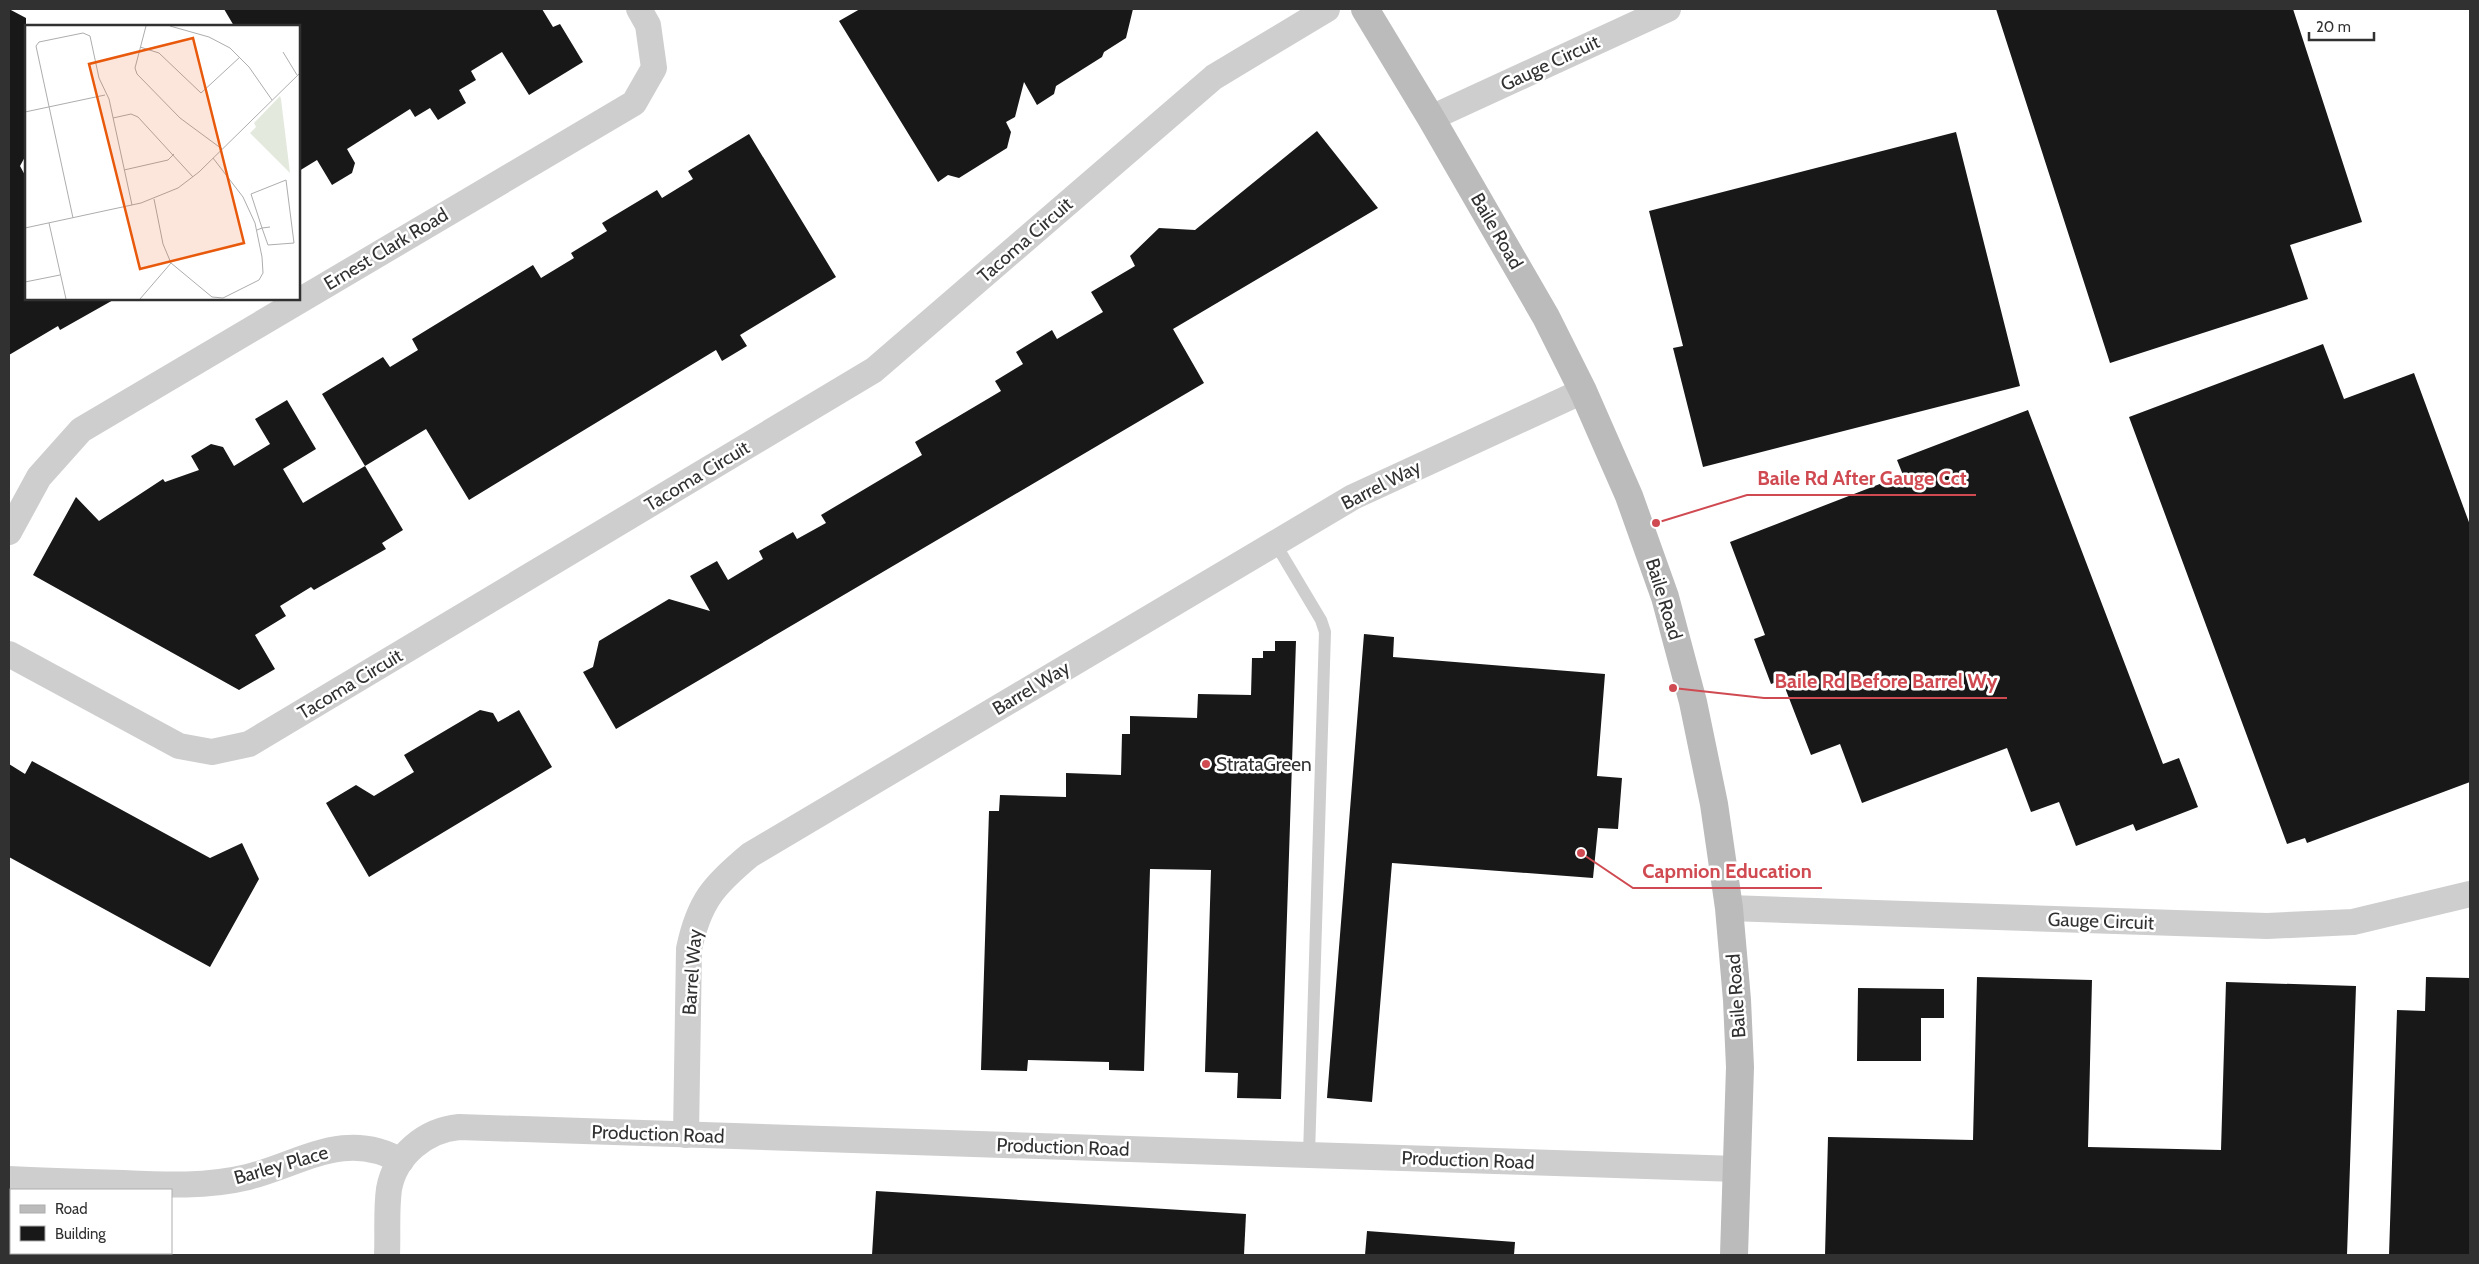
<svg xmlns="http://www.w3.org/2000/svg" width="2479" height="1264" viewBox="0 0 2479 1264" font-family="Cabin,sans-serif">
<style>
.building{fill:#181818}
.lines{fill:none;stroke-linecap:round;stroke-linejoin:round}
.lane{stroke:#cecece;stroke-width:12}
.street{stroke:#cecece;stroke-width:26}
.secondary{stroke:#bbb;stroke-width:28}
.poi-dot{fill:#d04a52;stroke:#fff;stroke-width:2}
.labels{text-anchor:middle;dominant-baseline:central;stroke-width:5;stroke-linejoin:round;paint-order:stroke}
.street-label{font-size:19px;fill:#313131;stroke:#fff}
.poi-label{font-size:19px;fill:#313131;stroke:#fff;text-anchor:start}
.inset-road{fill:none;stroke:#adadad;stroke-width:1}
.view{fill:#e8590c;fill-opacity:0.15;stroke:#e8590c;stroke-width:2.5}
.inset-edge{fill:none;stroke:#313131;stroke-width:2.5}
.leader{fill:none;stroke:#d04a52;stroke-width:2}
.callout-dot{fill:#d04a52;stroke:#fff;stroke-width:2}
.callout-label{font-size:20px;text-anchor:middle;font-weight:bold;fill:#d04a52;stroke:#fff;stroke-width:5;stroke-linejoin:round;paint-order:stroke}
</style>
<rect width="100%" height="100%" fill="#fff"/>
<g class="building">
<polygon points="9,9 26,18 26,155 20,166 26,177 26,299 115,299 60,330 58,326 9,355"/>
<polygon points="224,9 542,9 553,27 560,24 583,62 529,95 502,52 471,71 476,80 459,90 466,103 438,120 430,108 415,117 410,109 347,149 355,163 352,173 332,185 317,160 299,171 299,26 234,26"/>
<polygon points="860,9 1133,9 1126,38 1104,52 1102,57 1056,86 1054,94 1037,105 1024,82 1015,117 1006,122 1011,132 1007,148 959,178 948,175 938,182 839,21"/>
<polygon points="1996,9 2293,9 2362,222 2290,245 2308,299 2110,363"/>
<polygon points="1317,131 1378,208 1173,329 1204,383 616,729 583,672 593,667 599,641 669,599 710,611 690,576 717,561 728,580 763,559 759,551 793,532 797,539 826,523 821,515 922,455 915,442 1001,391 995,381 1023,364 1016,352 1052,330 1057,339 1103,312 1091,292 1135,266 1130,256 1159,228 1195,230"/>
<polygon points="1956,132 2020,386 1703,467 1673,348 1683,346 1649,211"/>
<polygon points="749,134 836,277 740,335 747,346 722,361 716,350 469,500 426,429 365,466 322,394 383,357 390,367 418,350 412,339 533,265 541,278 574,258 571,253 607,231 602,223 657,190 662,198 693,179 688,171"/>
<polygon points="2323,344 2344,399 2414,373 2470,525 2470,782 2307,843 2305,838 2287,844 2129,417"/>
<polygon points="287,400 316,449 283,469 303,503 365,466 403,530 382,543 386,549 314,590 311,587 280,606 286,616 255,635 275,669 239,690 33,575 76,497 99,521 163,479 165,482 199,470 191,456 211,444 223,447 234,466 270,444 255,419"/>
<polygon points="2028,410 2163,764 2179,758 2198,807 2136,831 2133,824 2076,846 2059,802 2031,812 2007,748 1862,803 1840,744 1811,755 1782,680 1771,684 1754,639 1765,635 1730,542 1903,475 1897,460"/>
<polygon points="1364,634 1394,637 1393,657 1605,674 1597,776 1622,778 1618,829 1598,828 1593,878 1392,863 1372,1102 1327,1098"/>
<polygon points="1275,641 1296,641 1281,1099 1237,1098 1238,1073 1205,1072 1211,870 1150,869 1144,1071 1109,1070 1109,1062 1028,1060 1027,1071 981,1070 989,811 999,811 1000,795 1066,797 1066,773 1121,775 1122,734 1130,734 1130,716 1197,718 1198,694 1251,695 1252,658 1263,658 1263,651 1275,651"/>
<polygon points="480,710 493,713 498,722 519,710 552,767 369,877 326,803 356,785 374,796 414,772 404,755"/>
<polygon points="32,761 210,858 242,843 259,879 210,967 9,857 9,764 25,774"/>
<polygon points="1977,977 2092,980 2088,1147 2221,1150 2226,982 2356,986 2347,1255 1825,1255 1828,1137 1973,1140"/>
<polygon points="2426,977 2470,978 2470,1255 2389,1255 2397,1010 2425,1011"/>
<polygon points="1858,988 1944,989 1944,1018 1921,1018 1921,1061 1857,1061"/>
<polygon points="876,1191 1246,1214 1244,1255 872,1255"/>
<polygon points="1367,1231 1515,1242 1514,1255 1365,1255"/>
</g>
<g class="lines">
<polyline class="lane" points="1275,543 1321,620 1325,632 1309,1155"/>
<g class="street">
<polyline points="1431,118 1668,9"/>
<polyline points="9,532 39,477 81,430 634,103 654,68 648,25 639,9"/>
<polyline points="9,654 179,746 212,752 249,744 874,370 1214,77 1327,9"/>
<polyline points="1729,908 2267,926 2353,922 2470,894"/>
<path d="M 686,1135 L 689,949 C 699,901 714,885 750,855 L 1353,497 L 1583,391"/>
<path d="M 9,1179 C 47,1181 85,1182 123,1183 C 165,1185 207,1187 248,1177 C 302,1163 346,1129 401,1161"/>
<path d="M 387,1255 C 388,1234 386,1211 389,1189 C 395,1155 426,1130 459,1127 L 1737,1169"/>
</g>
<polyline class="secondary" points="1365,9 1431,118 1546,317 1583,391 1629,496 1665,597 1693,702 1714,804 1729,908 1737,1000 1740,1067 1734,1255"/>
</g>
<circle class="poi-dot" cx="1206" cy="764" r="5"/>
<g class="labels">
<g class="street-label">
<text transform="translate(1550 63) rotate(-25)">Gauge Circuit</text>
<text transform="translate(1497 231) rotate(60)">Baile Road</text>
<text transform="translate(1025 240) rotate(-41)">Tacoma Circuit</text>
<text transform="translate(386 249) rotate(-31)">Ernest Clark Road</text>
<text transform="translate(697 476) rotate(-31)">Tacoma Circuit</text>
<text transform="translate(1381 485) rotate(-27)">Barrel Way</text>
<text transform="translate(1664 599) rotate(73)">Baile Road</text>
<text transform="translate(350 684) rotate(-31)">Tacoma Circuit</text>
<text transform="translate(1031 688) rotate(-31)">Barrel Way</text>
<text transform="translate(2101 921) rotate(2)">Gauge Circuit</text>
<text transform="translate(692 972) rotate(-86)">Barrel Way</text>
<text transform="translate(1736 996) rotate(-94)">Baile Road</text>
<text transform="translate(658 1134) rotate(2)">Production Road</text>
<text transform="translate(1063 1147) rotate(2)">Production Road</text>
<text transform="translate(1468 1160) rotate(2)">Production Road</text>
<text transform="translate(281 1165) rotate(-16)">Barley Place</text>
</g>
<g class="poi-label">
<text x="1216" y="764">StrataGreen</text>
</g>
</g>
<g transform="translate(25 25)">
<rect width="275" height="275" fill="#fff"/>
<path d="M 255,71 L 256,74 L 265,148 L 225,108 L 231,102 L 229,98 Z" fill="#e4e9de"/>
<path class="inset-road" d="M 121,1 L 110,43 L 112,49 L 155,93 L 197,124M 145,1 L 184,12 L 205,23 L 224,42 L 247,75M 115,22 L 134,28 L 176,68 L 215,32M 258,27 L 272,50M 0,87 L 80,70M 88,93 L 106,89 L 113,92 L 168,152M 99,145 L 143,135 L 149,129M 129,174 L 138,219 L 146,238 L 187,272 L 198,273 L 234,255 L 238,248 L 237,232 L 230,198 L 218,172 L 188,133M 48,193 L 11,21 L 14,17 L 58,8 L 65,11 L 74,53 L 84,74 L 107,180M 24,198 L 41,274M 0,203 L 116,178 L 153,163 L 174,147 L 275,48M 232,205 L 237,203 L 243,220 L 269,218 L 261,155 L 226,169 L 237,203 L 245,202M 0,257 L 35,250M 115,274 L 146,238"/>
<path class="view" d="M 168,13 L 219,218 L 115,244 L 64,39 Z"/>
<rect width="275" height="275" class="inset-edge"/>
</g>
<path class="leader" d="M1656 523L1747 495H1976M1673 688L1764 698H2007M1581 853L1633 888H1822"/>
<g class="callout-dot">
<circle cx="1656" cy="523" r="5"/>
<circle cx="1673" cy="688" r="5"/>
<circle cx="1581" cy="853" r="5"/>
</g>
<g class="callout-label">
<text x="1862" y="485">Baile Rd After Gauge Cct</text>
<text x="1886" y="688">Baile Rd Before Barrel Wy</text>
<text x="1727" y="878">Capmion Education</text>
</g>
<rect width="2479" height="1264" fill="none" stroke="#313131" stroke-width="20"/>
<rect x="10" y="1189" width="162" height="65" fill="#ffffff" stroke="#adadad"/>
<rect x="20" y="1205" width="25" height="8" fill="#bbbbbb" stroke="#adadad"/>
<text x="55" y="1214" font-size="15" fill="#313131">Road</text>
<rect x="20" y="1226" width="25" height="15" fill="#181818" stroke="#adadad"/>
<text x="55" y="1239" font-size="15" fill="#313131">Building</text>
<path d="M2309 32v8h65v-8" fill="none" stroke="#313131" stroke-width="2.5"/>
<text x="2316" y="32" font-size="15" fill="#313131" stroke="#ffffff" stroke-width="4" paint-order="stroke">20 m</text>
</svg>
